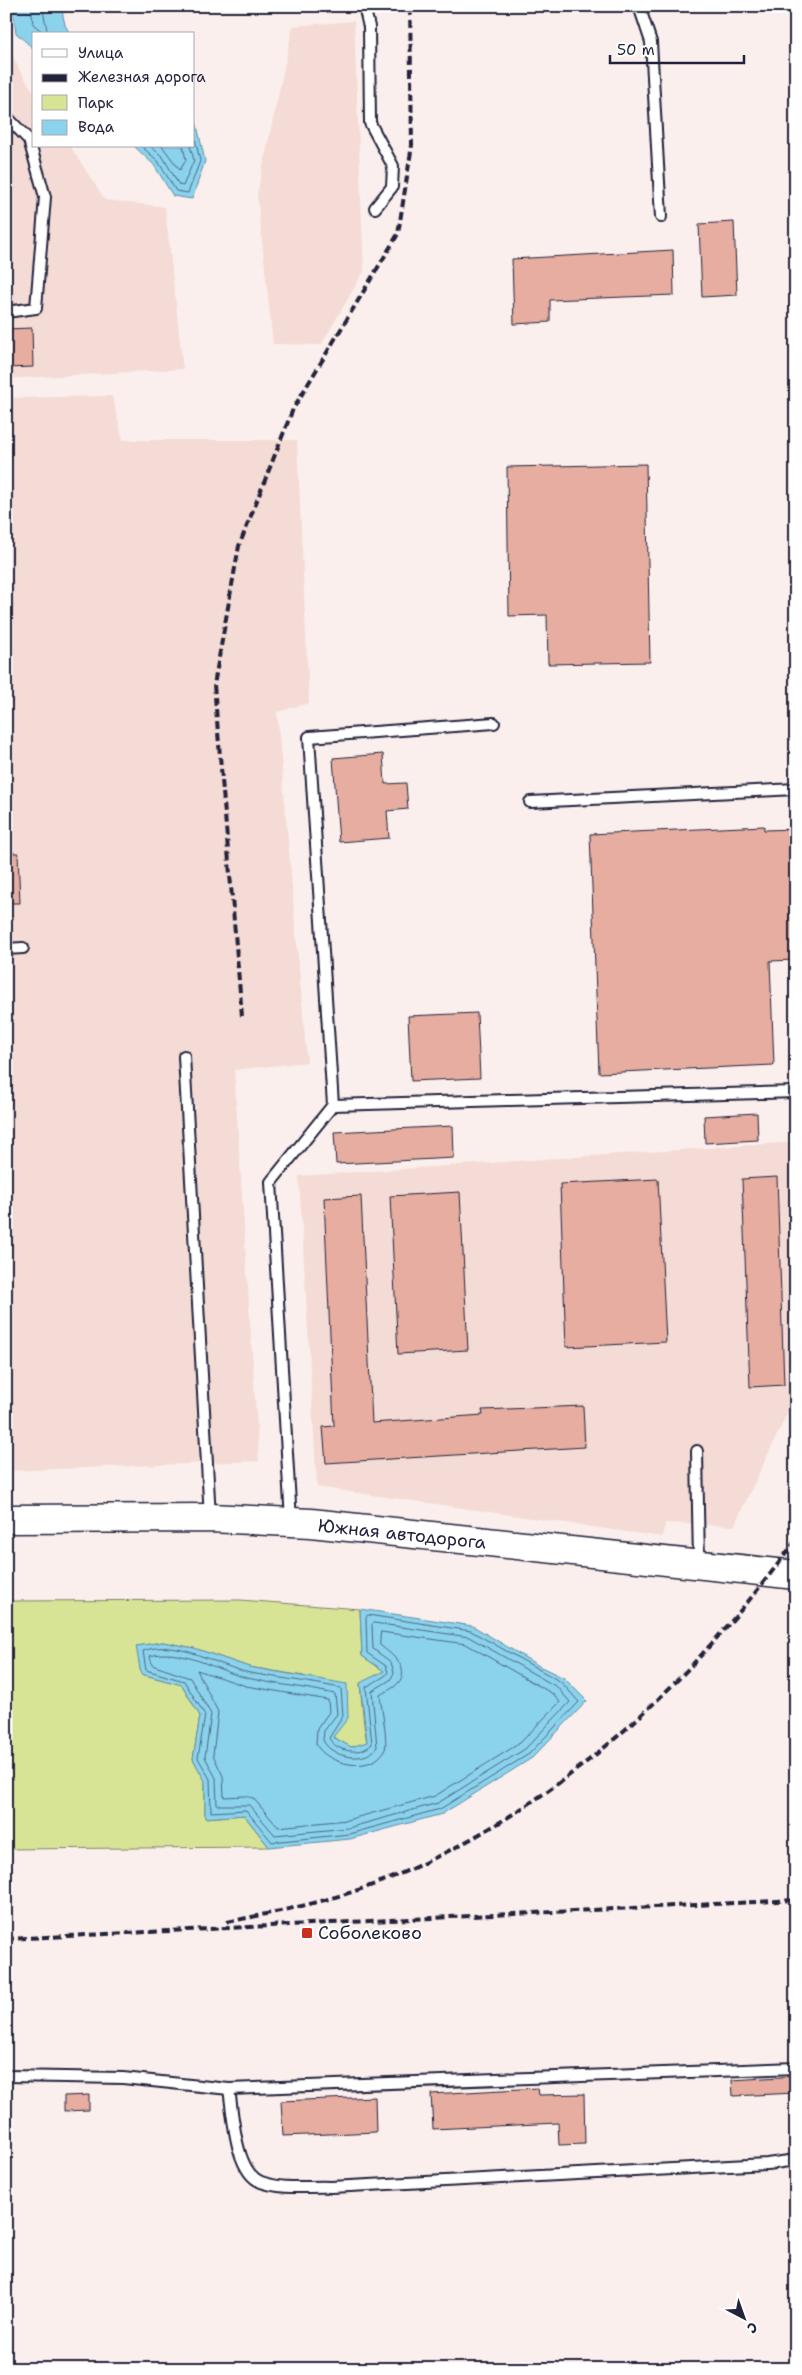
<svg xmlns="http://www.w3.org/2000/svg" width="802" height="2375" viewBox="0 0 802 2375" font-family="'Shantell Sans',sans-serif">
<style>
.built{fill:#f4dbd5}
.green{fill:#d7e496;stroke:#7c8368}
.water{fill:#8bd2ec;stroke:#618ca5}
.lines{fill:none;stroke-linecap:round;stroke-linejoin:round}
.shore{stroke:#4c6882;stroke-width:1}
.building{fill:#e6ada0;stroke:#22223b}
.service-casing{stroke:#22223b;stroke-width:14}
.primary-casing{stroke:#22223b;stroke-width:31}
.service{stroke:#fff;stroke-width:10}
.primary{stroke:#fff;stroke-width:28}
.rail{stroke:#22223b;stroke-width:4;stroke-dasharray:8 4;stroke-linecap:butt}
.poi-dot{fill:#c8321e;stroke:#fff;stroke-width:2}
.labels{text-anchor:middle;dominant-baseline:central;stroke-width:4;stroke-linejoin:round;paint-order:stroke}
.street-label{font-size:18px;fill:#22223b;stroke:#fff}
.poi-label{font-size:18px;fill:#22223b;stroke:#fff;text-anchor:start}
</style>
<rect width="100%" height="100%" fill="#faefec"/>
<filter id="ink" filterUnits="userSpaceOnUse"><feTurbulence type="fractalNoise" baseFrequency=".02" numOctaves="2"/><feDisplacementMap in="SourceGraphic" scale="10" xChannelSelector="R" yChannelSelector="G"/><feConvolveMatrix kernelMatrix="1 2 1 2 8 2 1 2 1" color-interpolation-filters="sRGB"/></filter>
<g filter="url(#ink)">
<g class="built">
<polygon points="354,21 364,271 321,345 273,344 257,194 293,26"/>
<polygon points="6,42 20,71 34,92 34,146 70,146 105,200 165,207 183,369 6,379"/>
<polygon points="112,396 123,440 297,440 309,703 277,712 307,1062 234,1070 259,1461 6,1471 6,398"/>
<polygon points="796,1142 796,1395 734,1526 665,1523 662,1537 317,1487 299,1176"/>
</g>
<polygon class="green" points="240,1600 360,1609 362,1656 384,1671 360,1684 364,1725 367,1743 351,1747 333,1737 304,1676 249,1667 194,1648 163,1642 137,1646 141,1674 182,1685 200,1716 193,1759 205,1780 205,1818 244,1815 269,1847 6,1849 6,1601"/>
<g class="water">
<polygon points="12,6 61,6 65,25 70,34 34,34 34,49 16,33"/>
<polygon points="194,112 205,161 192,199 173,196 154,165 134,146 194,146"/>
<polygon points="360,1609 473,1626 539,1666 564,1678 587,1701 532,1758 442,1814 350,1839 269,1847 244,1815 205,1818 205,1781 193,1759 200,1716 182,1685 141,1674 136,1646 163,1642 194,1648 249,1667 347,1684 348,1718 333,1737 351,1747 367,1742 360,1683 384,1671 362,1656"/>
</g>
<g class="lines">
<g class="shore">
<polyline points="31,6 33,24 44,33 47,30 42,6"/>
<polyline points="141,146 158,161 176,191 188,193 200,161 194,133"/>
<polyline points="150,146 163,157 179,185 183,186 194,160 190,146"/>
<polyline points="162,146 180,170 186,160 183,146"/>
<path d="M 368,1615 L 471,1631 L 561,1682 L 579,1702 L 529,1754 L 440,1809 L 349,1834 L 272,1842 L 246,1810 L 211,1812 L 210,1779 L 198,1758 L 205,1715 L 184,1681 L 146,1670 L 143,1651 C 179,1638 216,1666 250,1673 C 280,1678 310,1682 341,1688 L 343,1716 L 329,1738 C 336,1752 361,1756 372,1744 L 366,1687 L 385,1676 L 388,1672 L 386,1666 L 367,1653 L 366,1618 Z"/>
<path d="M 374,1623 L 469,1637 L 557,1687 L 570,1702 L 525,1749 L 438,1803 L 348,1828 L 275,1835 L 249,1805 L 217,1805 L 216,1778 L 205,1757 L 211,1714 L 190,1678 L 152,1665 L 150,1656 C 182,1647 217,1671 247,1678 C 276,1685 306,1687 335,1694 L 337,1714 L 324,1731 L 323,1740 C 331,1758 366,1764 377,1747 L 372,1691 L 390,1680 L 394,1673 L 391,1662 L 373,1649 L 372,1625 Z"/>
<path d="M 381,1632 L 466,1644 L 553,1694 L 560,1702 L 520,1743 L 435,1796 L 347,1820 L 278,1827 L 253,1798 L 245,1796 L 224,1797 L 223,1776 L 213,1755 L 218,1712 L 197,1670 L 246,1686 L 328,1700 L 329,1712 L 317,1729 L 316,1744 C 326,1765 374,1775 385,1749 C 388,1740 381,1707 380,1695 C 384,1692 390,1690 394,1687 C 415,1670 392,1655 380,1645 Z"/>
</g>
</g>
<g class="building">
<polygon points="734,222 737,295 702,297 699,224"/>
<polygon points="673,250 674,295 550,300 550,322 514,324 512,259"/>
<polygon points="32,328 33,367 6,368 6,329"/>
<polygon points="646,464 650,662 548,664 547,615 509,616 507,467"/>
<polygon points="383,754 385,784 406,783 408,809 387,811 389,838 339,842 333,758"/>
<polygon points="764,826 764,830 796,829 796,960 770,961 774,1065 599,1073 590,834"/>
<polygon points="6,853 18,853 20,903 6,903"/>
<polygon points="477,1013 480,1078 411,1081 408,1016"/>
<polygon points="757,1113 758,1140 705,1143 704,1116"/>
<polygon points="453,1126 454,1158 336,1164 334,1132"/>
<polygon points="777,1177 784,1385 750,1387 742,1179"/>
<polygon points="658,1179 666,1342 566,1347 560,1184"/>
<polygon points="460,1192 468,1350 398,1354 390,1196"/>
<polygon points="361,1196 372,1423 483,1415 482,1410 583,1406 585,1447 326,1463 323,1427 334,1426 324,1198"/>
<polygon points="796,2076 796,2093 733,2096 732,2080"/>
<polygon points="538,2088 539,2095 584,2094 585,2144 559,2145 558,2123 433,2129 431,2094"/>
<polygon points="89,2095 89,2110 64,2111 64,2096"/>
<polygon points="375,2097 376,2132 283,2136 281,2101"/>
</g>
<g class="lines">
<defs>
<g id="service">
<polyline points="364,6 369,27 370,123 393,166 392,187 375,208"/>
<polyline points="639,6 651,42 661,217"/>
<polyline points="6,116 29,140 45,197 36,308 6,312"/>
<polyline points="530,802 796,789"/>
<polyline points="6,949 23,948"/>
<polyline points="184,1056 210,1517"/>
<polyline points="333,1105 796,1092"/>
<polyline points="697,1451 699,1563"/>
<polyline points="291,1521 271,1182 333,1105 309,737 494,723"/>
<polyline points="6,2076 123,2078 229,2089 796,2068"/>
<path d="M 229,2089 C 233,2114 235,2172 261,2182 C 283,2190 308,2186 331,2187 L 767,2164 L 796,2160"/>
</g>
<polyline id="primary" points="6,1519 210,1518 311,1523 796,1575"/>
</defs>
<use href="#service" class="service-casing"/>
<use href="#primary" class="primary-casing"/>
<use href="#service" class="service"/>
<use href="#primary" class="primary"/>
<g class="rail">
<polyline points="242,1016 214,685 239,546 293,409 398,234 412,145 410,6"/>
<path d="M 227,1922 C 287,1910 346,1898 402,1873 C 567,1801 690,1683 796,1540"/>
<polyline points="6,1939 796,1900"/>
</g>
</g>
</g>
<rect class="poi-dot" x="301" y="1927" width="12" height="12" rx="2.5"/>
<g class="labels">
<g class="street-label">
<text transform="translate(402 1534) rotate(6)">Южная автодорога</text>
</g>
<g class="poi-label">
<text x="318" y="1933">Соболеково</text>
</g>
</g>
<rect width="802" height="2375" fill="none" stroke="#fff" stroke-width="25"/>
<rect x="12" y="12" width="777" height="2350" fill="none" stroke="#22223b" stroke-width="2" filter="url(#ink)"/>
<rect x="32" y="32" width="162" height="115" fill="#ffffff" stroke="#a7a7b1"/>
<rect x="42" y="49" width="25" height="8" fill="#ffffff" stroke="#a7a7b1"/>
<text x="78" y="58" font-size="15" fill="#22223b">Улица</text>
<rect x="42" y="74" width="25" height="8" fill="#22223b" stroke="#a7a7b1"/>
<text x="78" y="82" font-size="15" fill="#22223b">Железная дорога</text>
<rect x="42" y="95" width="25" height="15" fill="#d7e496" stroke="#a7a7b1"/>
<text x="78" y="108" font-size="15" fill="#22223b">Парк</text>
<rect x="42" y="120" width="25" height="15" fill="#8bd2ec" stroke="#a7a7b1"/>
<text x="78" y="132" font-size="15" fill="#22223b">Вода</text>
<g transform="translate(744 2318) rotate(139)" stroke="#ffffff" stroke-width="4" paint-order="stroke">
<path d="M0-4L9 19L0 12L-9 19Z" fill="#22223b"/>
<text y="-8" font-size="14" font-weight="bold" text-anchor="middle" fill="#22223b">С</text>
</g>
<path d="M610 55v8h134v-8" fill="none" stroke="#22223b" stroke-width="2.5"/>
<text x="617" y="55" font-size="15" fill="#22223b" stroke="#ffffff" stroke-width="4" paint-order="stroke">50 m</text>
</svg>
